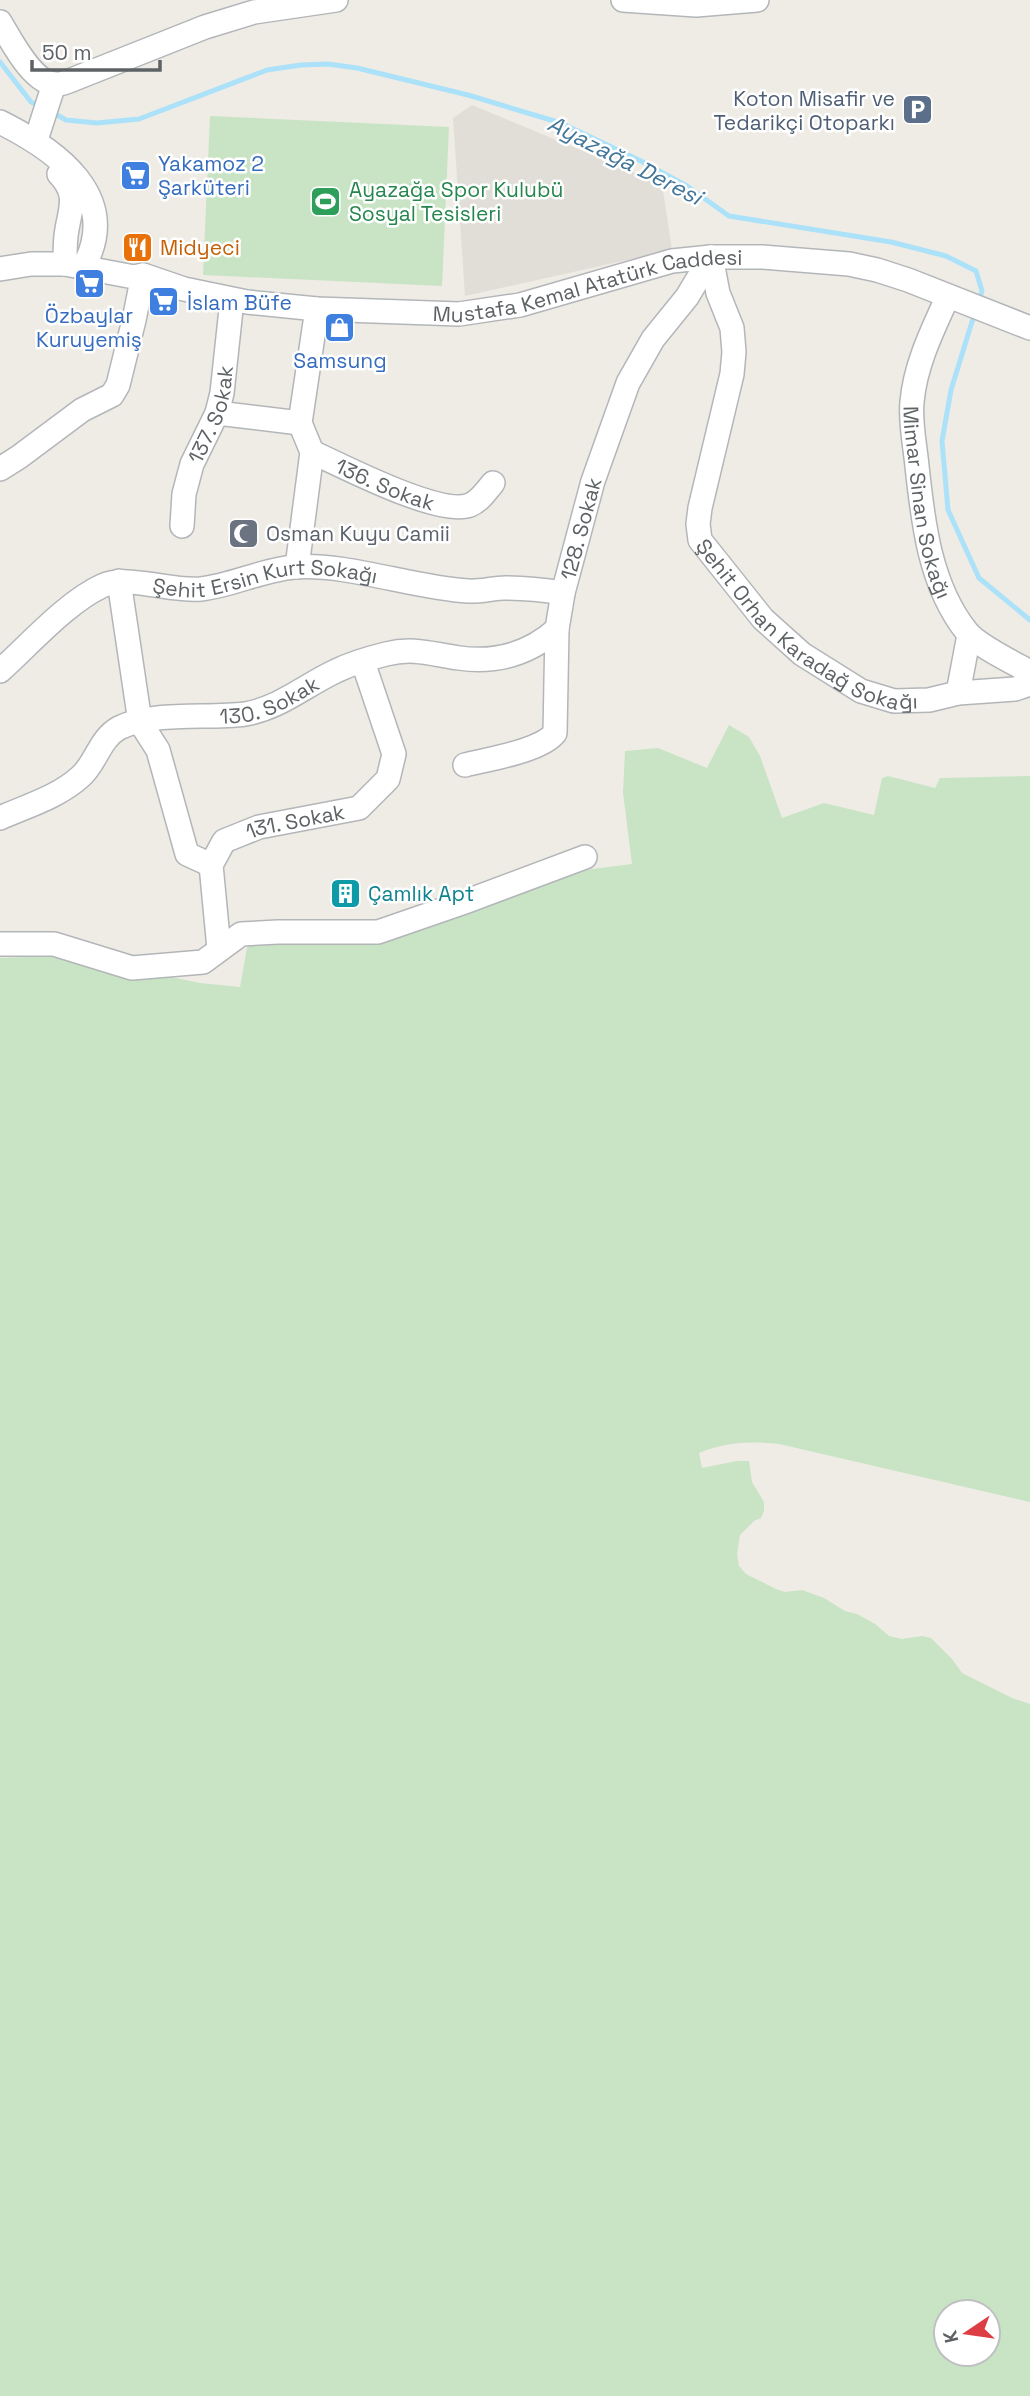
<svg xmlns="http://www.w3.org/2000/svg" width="1030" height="2396" viewBox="0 0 1030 2396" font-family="'Space Grotesk',sans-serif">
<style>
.education{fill:#e1ddd7}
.green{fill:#c8e4c4;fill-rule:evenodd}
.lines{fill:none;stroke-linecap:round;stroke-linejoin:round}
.stream{stroke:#abe1f9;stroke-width:5}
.minor-casing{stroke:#b3b6b9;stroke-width:26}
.minor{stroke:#fff;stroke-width:23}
.labels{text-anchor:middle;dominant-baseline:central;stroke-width:5;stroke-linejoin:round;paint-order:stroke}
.service-label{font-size:21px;fill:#4e5e75;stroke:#fff;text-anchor:end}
.shop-label{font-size:21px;fill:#366cbe;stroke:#fff;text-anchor:start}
.leisure-label{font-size:21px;fill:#27864d;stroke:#fff;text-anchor:start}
.food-label{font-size:21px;fill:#c56008;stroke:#fff;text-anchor:start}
.street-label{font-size:21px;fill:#5d6265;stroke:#fff}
.worship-label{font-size:21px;fill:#5b616d;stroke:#fff;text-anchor:start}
.culture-label{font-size:21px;fill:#0d838f;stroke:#fff;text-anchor:start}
.water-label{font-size:23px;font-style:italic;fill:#43779a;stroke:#fff}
</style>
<rect width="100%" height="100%" fill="#efece6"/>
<polygon class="education" points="472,105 662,184 672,250 465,296 453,118"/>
<g class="green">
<polygon points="210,116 449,127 442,286 203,275"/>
<path d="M 729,725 L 749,737 L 760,756 L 782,818 L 824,803 L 874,815 L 882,778 L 888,776 L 935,788 L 940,778 L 1030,776 L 1030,1502 L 779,1444 C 750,1441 726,1442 699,1453 L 702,1468 L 737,1461 L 749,1461 L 752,1482 L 764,1502 L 764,1511 L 761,1518 L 754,1521 L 740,1535 L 737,1554 L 739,1566 L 746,1574 L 776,1589 L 785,1592 L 802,1590 L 824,1598 L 845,1611 L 857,1614 L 875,1624 L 889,1636 L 902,1639 L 922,1636 L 931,1638 L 952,1659 L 962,1673 L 1012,1698 L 1030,1704 L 1030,2396 L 0,2396 L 0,958 L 54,956 L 127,977 L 171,977 L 200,983 L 240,987 L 247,948 L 249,945 L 371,939 L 544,881 L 592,869 L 632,864 L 623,793 L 625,751 L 658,748 L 707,768 ZM 946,2312 L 988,2312 L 988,2354 L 946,2354 Z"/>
</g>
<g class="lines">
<g class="stream">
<polyline points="0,62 31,102 40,106"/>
<polyline points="52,112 66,120 97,123 139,119 267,70 301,65 328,64 357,68 468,95 561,123 639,160 687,186 729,216 891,242 946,256 976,271 982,291 978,303"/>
<polyline points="975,312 951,390 942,441 948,510 979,578 1030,620"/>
</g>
<defs>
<g id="minor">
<polyline points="623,0 696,5 757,0"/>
<path d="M 0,22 C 11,40 33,85 57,84 C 63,84 69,81 74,79 L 205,27 L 254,12 L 336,0"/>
<path d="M 0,122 C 56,150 122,196 84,266"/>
<polyline points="36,140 54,84"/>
<path d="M 59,174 C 80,196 69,210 66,236 C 65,245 65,255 65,264"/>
<path id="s1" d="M 711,257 L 718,293 L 732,328 L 734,352 L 732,374 L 700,508 L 698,524 L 700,540 L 763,619 L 802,654 L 861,691 L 894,701 L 929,700 L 958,693 L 1015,689 L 1030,684"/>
<path id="s2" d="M 0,269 L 31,264 L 65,264 L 134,277 L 143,275 L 184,289 L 247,302 L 317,309 L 459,314 L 520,305 L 672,261 L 711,257 L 762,257 L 849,264 L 877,270 L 908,280 L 1030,328"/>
<path id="s3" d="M 948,296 C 933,329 915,365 912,402 C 910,423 915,445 917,466 C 923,523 930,586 967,632 C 978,646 1014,663 1030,672"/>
<polyline points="217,413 300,423"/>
<path id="s4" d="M 312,452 C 343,466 440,517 470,505 C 480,501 487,490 493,483"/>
<polyline points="0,469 19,457 82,410 112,395 118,385 134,320 143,275"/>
<path id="s5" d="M 182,526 L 184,494 L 192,464 L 217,413 L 222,393 L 232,300"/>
<polyline points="297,567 312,452 300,423 317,309"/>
<polyline points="119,581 140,722 158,750 187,854 211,865"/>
<path id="s6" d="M 0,671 C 29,645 67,602 102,586 C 127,574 171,592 201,589 C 233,585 262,570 294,567 C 348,563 413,588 468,591 C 480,592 493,588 505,588 C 525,588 544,590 563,593"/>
<polyline points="958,693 969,635"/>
<path id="s7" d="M 465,765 C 488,759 541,751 555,733 L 557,629 L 563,593 L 593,481 L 628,383 L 653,339 L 687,297 L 711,257"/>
<path id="s8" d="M 0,818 C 27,806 58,797 80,777 C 96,764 99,739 119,728 C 153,711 208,719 245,714 C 280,708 304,686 336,671 C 350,664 370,658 386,654 C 414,647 431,654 459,658 C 495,663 529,654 557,629"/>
<polyline points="0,944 54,944 132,968 203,962 241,934 278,932 378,932 462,903 585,857"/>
<path id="s9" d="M 219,949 L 211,865 L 224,841 L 259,827 L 359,808 L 388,779 L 394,754 L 363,662"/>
</g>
</defs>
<use href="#minor" class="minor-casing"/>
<use href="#minor" class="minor"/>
</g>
<defs>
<symbol id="parking-square" viewBox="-11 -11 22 22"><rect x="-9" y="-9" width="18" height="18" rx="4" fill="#5c6f8a" stroke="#fff"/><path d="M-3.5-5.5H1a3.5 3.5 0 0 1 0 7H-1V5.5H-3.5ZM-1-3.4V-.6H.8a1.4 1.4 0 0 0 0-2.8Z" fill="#fff"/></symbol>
<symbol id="supermarket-square" viewBox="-11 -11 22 22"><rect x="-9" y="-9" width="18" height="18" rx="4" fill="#3f7fe0" stroke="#fff"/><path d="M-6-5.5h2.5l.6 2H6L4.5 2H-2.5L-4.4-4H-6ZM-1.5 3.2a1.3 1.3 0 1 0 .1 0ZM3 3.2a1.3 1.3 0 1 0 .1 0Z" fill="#fff"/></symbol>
<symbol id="stadium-square" viewBox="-11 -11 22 22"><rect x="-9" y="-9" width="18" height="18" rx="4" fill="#2e9e5b" stroke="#fff"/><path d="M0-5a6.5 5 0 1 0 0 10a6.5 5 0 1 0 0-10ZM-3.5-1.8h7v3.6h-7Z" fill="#fff"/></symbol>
<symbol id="restaurant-square" viewBox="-11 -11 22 22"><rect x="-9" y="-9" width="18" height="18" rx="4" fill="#e8710a" stroke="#fff"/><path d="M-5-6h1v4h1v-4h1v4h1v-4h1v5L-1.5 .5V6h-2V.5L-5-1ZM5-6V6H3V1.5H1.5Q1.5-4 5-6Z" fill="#fff"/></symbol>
<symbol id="shop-square" viewBox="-11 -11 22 22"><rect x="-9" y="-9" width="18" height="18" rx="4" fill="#3f7fe0" stroke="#fff"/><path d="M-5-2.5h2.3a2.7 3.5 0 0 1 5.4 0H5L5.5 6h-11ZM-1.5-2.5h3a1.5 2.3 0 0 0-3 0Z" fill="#fff"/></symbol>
<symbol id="mosque-square" viewBox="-11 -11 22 22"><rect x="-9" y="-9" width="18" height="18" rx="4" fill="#6b7280" stroke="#fff"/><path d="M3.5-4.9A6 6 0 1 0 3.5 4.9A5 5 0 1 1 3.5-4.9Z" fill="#fff"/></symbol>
<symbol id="building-square" viewBox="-11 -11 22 22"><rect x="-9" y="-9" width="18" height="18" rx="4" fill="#0f9aa8" stroke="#fff"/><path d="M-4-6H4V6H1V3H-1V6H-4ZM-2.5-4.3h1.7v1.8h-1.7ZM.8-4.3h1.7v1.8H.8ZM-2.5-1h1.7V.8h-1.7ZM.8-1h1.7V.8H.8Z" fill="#fff"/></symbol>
</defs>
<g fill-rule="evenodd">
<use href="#parking-square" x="900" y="92" width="35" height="35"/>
<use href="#supermarket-square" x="118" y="158" width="35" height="35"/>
<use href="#stadium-square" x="308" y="184" width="35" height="35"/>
<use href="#restaurant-square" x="120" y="230" width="35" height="35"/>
<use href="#supermarket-square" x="72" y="266" width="35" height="35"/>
<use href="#supermarket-square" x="146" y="284" width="35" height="35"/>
<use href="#shop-square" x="322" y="310" width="35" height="35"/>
<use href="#mosque-square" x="226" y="516" width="35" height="35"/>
<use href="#building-square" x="328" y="876" width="35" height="35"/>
</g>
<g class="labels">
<g class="service-label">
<text x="895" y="98">Koton Misafir ve<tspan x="895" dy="24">Tedarikçi Otoparkı</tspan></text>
</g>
<g class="shop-label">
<text x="158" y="163">Yakamoz 2<tspan x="158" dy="24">Şarküteri</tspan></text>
<text x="187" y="302">İslam Büfe</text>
<text x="89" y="315" text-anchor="middle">Özbaylar<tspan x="89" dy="24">Kuruyemiş</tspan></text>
<text x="340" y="360" text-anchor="middle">Samsung</text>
</g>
<g class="leisure-label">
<text x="349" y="189">Ayazağa Spor Kulubü<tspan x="349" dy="24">Sosyal Tesisleri</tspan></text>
</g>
<g class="food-label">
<text x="160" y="247">Midyeci</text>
</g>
<g class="street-label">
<text stroke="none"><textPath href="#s2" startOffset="597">Mustafa Kemal Atatürk Caddesi</textPath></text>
<text stroke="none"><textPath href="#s5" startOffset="117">137. Sokak</textPath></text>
<text stroke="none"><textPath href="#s4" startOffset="80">136. Sokak</textPath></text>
<text stroke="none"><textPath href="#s3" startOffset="214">Mimar Sinan Sokağı</textPath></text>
<text stroke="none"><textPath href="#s7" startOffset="304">128. Sokak</textPath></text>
<text stroke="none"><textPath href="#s6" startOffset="299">Şehit Ersin Kurt Sokağı</textPath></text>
<text stroke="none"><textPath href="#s1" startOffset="432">Şehit Orhan Karadağ Sokağı</textPath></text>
<text stroke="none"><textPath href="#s8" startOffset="308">130. Sokak</textPath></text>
<text stroke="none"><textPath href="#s9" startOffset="186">131. Sokak</textPath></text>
</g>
<g class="worship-label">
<text x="266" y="533">Osman Kuyu Camii</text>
</g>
<g class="culture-label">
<text x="368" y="893">Çamlık Apt</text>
</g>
<g class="water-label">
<text transform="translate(625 160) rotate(27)">Ayazağa Deresi</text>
</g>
</g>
<g transform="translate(967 2333) rotate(257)"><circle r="33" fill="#ffffff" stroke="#bec0c1" stroke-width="2"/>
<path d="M0-5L12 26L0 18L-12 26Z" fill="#dd3d44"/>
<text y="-10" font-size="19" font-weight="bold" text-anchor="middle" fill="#5d6265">K</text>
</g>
<path d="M32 60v10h128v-10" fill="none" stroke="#5d6265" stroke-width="3.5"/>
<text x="42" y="60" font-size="21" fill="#5d6265" stroke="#ffffff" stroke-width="5" paint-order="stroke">50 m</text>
</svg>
